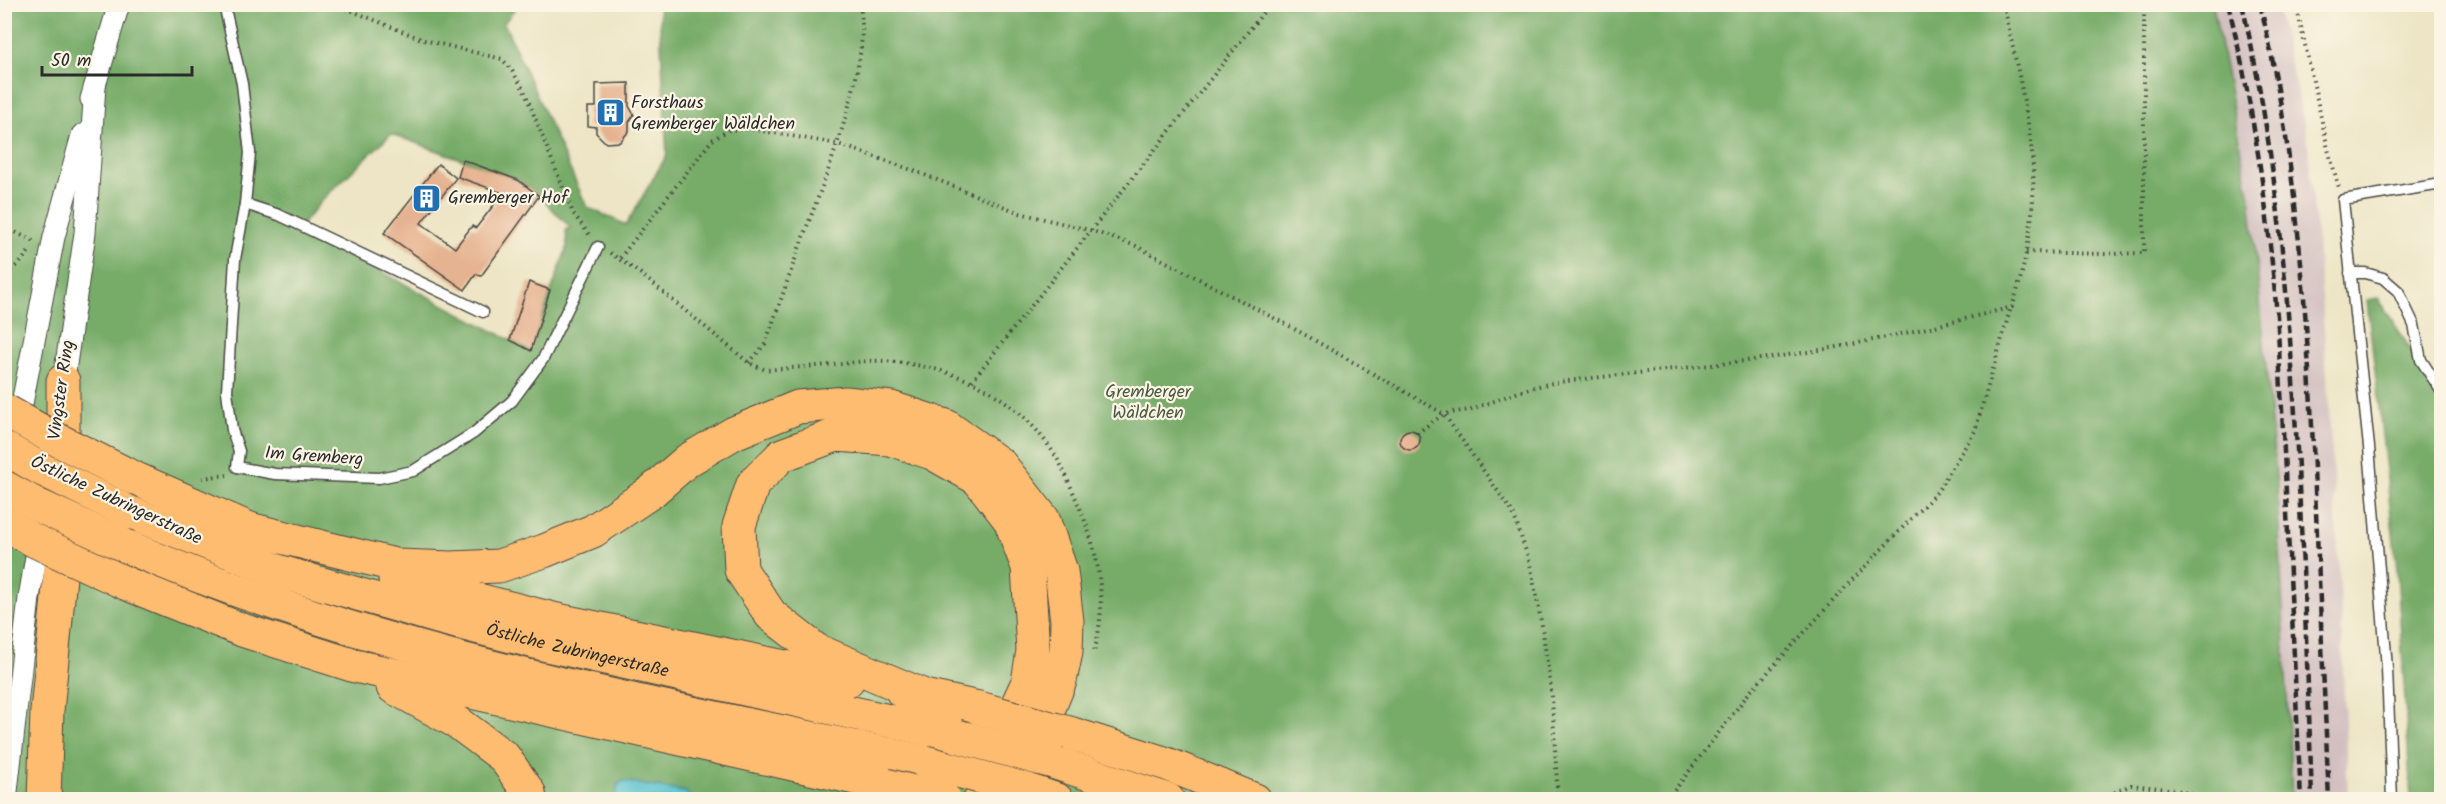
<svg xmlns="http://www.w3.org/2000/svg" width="2446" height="804" viewBox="0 0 2446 804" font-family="Kalam,sans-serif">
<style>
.industrial{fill:#d2bfc0}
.forest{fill:#76ab68;stroke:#506b4a;stroke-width:1.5;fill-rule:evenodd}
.water{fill:#56c2d0;stroke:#40767e;stroke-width:1.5}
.building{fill:#e6b390}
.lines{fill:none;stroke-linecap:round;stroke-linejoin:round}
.service-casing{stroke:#484742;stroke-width:13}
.minor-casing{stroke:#484742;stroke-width:23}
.motorway-casing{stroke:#484742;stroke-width:35}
.path{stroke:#484742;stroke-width:4;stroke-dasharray:1.5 4.5;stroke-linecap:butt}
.service{stroke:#fff;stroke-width:10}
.minor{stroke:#fff;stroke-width:21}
.motorway{stroke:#febc70;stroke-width:33}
.rail{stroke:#2b2b2b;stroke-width:4.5;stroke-dasharray:9 4.5;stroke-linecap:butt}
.motorway-bridge-casing{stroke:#484742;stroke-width:35;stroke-linecap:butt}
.motorway-bridge{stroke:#febc70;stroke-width:33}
.labels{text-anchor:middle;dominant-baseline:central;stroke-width:4.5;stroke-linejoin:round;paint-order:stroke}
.poi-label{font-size:18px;fill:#2b2b2b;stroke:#fcf5e5;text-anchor:start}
.street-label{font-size:18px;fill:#2b2b2b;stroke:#fcf5e5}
.park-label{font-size:18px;fill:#4a5a42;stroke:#fcf5e5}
</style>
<rect width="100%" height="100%" fill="#fcf5e5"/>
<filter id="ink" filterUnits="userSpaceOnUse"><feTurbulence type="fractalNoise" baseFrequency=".0167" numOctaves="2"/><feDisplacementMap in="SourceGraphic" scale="12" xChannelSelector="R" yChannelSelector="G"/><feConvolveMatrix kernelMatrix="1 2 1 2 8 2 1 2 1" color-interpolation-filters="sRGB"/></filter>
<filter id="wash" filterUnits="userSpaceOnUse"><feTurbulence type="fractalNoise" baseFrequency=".008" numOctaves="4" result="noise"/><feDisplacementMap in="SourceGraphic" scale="24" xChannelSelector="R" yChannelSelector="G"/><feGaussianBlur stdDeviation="1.35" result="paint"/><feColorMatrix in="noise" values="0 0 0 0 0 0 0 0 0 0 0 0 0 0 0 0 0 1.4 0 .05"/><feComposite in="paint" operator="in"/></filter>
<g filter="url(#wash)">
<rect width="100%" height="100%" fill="#ede5c5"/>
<polygon class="industrial" points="2213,5 2276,5 2307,134 2322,298 2340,586 2348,799 2292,799 2277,488 2251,204"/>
<g class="forest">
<path d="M 5,5 L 518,5 L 504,23 L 587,207 L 626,225 L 667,155 L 659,5 L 2213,5 L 2251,204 L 2277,488 L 2292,799 L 5,800 ZM 391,134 L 519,180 L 539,196 L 571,228 L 566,229 L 567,247 L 532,346 L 529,350 L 299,228 L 323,199 Z"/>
<polygon points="2378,298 2441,398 2441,799 2411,799 2397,569 2367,300"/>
</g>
<polygon class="water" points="623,781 686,792 692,799 615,799 618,784"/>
<g id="blocks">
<g class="building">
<polygon points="629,83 629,106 634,115 629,122 629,131 620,142 606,143 596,133 596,127 588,126 588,107 596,107 596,84"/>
<polygon points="463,160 518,180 539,196 481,276 476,274 465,290 384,233 438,164 456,178 421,223 455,248 472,226 476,228 503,193 458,177"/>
<polygon points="529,282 550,290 531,351 510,340"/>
<circle cx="1410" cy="440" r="10"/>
</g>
</g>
</g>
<g filter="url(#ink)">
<use href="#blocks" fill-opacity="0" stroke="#484742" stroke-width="1.5"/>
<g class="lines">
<defs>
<g id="service">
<polyline points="224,4 242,84 250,153 245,204 235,259 227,391 232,430 239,451 237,467 275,474 379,478 413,471 474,433 512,401 543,359 598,247"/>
<polyline points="245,204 279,215 483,312"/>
<polyline points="2350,273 2365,273 2383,278 2398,291 2414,325 2421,360 2442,392"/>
<polyline points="2392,800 2387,668 2369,447 2343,200 2442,184"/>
</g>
<g id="minor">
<polyline points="91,99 119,4"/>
<polyline points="62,392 85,233 95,86"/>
<polyline points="8,501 21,409 54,237 82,135"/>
<polyline points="6,800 29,598 40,533"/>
</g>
<g id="motorway">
<polyline points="134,478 261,534"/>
<path id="s1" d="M 131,513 L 278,571 L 437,617 L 551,646 L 957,736"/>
<polyline points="241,527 399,566 451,568 499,566 544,551 593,531 651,492 688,460 734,433 798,407 846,403 891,408 946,426 1000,464 1043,519 1061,571 1067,621 1066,652 1060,681 1037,737 1014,770 980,800"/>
<path d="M 128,547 C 381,657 656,704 925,762"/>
<polyline points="395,579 557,620 848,680"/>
<polyline points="125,583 242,630 355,666 886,785"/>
<polyline points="393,687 457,722 504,757 529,793 530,800"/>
<polyline points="902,691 979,708"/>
<polyline points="922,695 816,650 771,615 741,570 739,526 753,484 782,455 836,435 890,439 932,453 978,479 1010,520 1028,567 1033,651 1028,682 1008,725 994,738"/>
<polyline points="1069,733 1167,764 1255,800"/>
<polyline points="1053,762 1168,800"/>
<polyline points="1028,790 1057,800"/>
<polyline points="44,800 47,711 63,546 63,381"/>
</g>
</defs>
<use href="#service" class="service-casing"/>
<use href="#minor" class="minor-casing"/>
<use href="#motorway" class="motorway-casing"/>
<g class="path">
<polyline points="335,4 424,40 502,59 511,69 524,90 573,213 591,237"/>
<polyline points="2296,4 2328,149 2339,188"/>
<polyline points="4,234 15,232 35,242"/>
<polyline points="2026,252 2104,254 2144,253 2144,4"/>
<path d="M 610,253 L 641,274 L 749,363 L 766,370 C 791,368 817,366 843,364 C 856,362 871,360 884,361 C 954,366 1013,392 1053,452 C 1064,468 1071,488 1079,506 C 1099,553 1108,602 1094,652"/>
<polyline points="620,258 712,140 729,130 750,129 838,144 915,171 1020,213 1093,231 1136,246 1293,328 1444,414 1513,513 1530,563 1542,626 1552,697 1558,800"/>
<polyline points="4,259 6,274 4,292"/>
<polyline points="6,274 20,263 31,249"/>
<path d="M 749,363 L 765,344 C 778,309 790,273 803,237 C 823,184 875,58 859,4"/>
<polyline points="972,381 1270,4"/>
<path d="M 1417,433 L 1444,414 L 1469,410 L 1530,388 L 1553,383 C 1642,371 1732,365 1820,350 C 1885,339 1949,323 2012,307 C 2029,256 2038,198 2031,144 C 2025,97 2013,51 2004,4"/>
<polyline points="202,478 227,475"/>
<polyline points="1667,800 1749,693 1852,580 1937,492 1975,431 2011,307"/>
<polyline points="2098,800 2131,785 2177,790 2212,800"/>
</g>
<use href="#service" class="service"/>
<use href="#minor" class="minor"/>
<use href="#motorway" class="motorway"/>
<g class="rail">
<path d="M 2228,4 C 2255,111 2269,219 2278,328 L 2301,800"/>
<path d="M 2242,4 C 2275,145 2288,288 2296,432 C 2303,554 2308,677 2312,800"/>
<path d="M 2260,4 C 2297,156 2307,313 2314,468 C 2319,579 2324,689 2329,800"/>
</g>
<defs>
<g id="motorway-bridge">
<polyline points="4,410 50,436 134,478"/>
<polyline points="4,448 41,469 131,513"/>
<polyline points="4,487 37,505 128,547"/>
<polyline points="4,524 35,541 125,583"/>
<polyline points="979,708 1069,733"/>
<polyline points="957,736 1053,762"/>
<polyline points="925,762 1028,790"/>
<polyline points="886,785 945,800"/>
</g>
</defs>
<use href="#motorway-bridge" class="motorway-bridge-casing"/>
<use href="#motorway-bridge" class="motorway-bridge"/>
</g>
</g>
<defs>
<symbol id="building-square" viewBox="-11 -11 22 22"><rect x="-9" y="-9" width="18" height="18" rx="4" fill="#1f6fb2" stroke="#fcf5e5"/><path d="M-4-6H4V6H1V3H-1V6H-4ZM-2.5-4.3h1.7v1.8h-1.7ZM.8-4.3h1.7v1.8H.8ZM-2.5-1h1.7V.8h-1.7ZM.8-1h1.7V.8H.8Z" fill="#fff"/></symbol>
</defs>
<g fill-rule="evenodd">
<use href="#building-square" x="594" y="96" width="33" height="33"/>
<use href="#building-square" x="410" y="182" width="33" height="33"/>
</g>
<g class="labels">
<g class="poi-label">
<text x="631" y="103">Forsthaus<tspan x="631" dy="21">Gremberger Wäldchen</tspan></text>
<text x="448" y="198">Gremberger Hof</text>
</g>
<g class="street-label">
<text transform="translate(62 390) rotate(-82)">Vingster Ring</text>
<text transform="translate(314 457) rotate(4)">Im Gremberg</text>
<text transform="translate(116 501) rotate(25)">Östliche Zubringerstraße</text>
<text stroke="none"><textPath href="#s1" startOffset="468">Östliche Zubringerstraße</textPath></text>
</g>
<g class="park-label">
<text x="1148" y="392">Gremberger<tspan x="1148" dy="21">Wäldchen</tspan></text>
</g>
</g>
<rect width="2446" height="804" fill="none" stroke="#fcf5e5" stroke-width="24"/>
<path d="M42 66v9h150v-9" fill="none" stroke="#2b2b2b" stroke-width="3"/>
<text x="51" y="66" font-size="18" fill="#2b2b2b" stroke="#fcf5e5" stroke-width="4.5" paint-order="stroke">50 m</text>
</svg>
